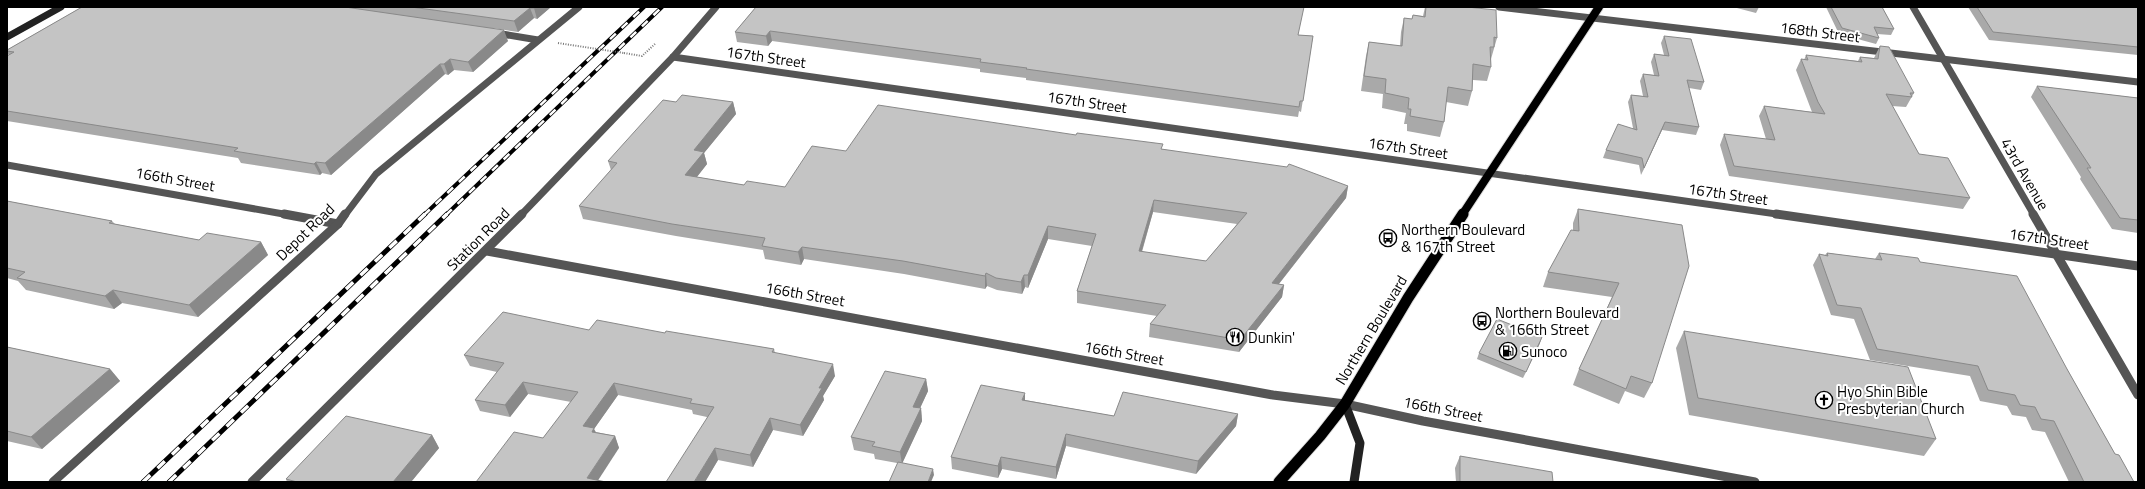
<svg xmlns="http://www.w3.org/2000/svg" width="2145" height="489" viewBox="0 0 2145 489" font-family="'Titillium Web',sans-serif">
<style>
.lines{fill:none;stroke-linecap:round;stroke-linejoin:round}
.primary-far1-casing{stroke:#dbdbdb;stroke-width:10}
.primary-casing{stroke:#dbdbdb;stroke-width:13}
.path{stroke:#777;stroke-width:2;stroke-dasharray:1 1.5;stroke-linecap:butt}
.street-far1{stroke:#555;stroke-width:7}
.street{stroke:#555;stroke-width:9}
.secondary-far1{stroke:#222;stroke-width:7}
.secondary{stroke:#222;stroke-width:9}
.primary-far1{stroke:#000;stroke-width:8}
.primary{stroke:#000;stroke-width:11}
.rail-far1-casing{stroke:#000;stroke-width:4}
.rail-casing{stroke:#000;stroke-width:5}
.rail-far1{stroke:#fff;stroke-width:2.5;stroke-dasharray:8;stroke-linecap:butt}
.rail{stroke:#fff;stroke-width:3.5;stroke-dasharray:10;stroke-linecap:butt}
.path-bridge{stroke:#777;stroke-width:2;stroke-dasharray:1 1.5;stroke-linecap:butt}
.wall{fill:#a9a9a9;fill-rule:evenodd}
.shaded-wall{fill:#898989}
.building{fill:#c4c4c4;stroke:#898989;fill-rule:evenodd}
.labels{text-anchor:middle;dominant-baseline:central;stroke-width:4;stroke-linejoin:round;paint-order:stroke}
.street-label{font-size:15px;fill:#000;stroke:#fff}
.poi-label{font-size:15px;fill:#000;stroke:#fff;text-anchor:start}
</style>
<rect width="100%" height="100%" fill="#fff"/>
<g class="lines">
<defs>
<polyline id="primary-far1" points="1462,215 1599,7"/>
<polyline id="primary" points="1279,482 1320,436 1345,404 1408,298 1463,214"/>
</defs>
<use href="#primary-far1" class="primary-far1-casing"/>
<use href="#primary" class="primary-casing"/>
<polyline class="path" points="624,53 642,56 656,43"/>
<g class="street-far1">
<polyline points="1499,7 2138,82"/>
<polyline points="1913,7 2034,215"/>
<polyline points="496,33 538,40"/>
<polyline points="673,57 1783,215"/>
<polyline points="7,165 289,215"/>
<polyline points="345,215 376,174 579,7"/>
<polyline points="521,215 673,57 716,7"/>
</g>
<g class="street">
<polyline points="284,214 338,224"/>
<polyline points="1776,214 2138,266"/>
<polyline points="2033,214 2138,395"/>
<polyline points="487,251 1273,395 1345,404 1423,421 1755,482"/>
<polyline points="53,482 338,224 345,214"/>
<polyline points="252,482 522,214"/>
</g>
<polyline class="secondary-far1" points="7,37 61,7"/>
<polyline class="secondary" points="1345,404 1360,443 1354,482"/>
<use href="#primary-far1" class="primary-far1"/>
<use href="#primary" class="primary"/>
<defs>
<g id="rail-far1">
<polyline points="424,215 644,7"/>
<polyline points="446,215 662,7"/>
</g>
<g id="rail">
<polyline points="143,482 425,214"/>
<polyline points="169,482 447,214"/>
</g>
</defs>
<use href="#rail-far1" class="rail-far1-casing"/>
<use href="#rail" class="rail-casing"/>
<use href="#rail-far1" class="rail-far1"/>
<use href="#rail" class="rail"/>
<polyline class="path-bridge" points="558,43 624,53"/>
</g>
<g class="wall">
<polygon points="82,7 551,7 537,19 534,18 518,32 493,28 508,41 473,72 454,70 448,75 445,74 331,175 322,173 320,175 241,163 238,158 7,121 7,56 9,55 7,53 7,50"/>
<polygon points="756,7 1299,35 1313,36 1301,112 1299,111 1298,117 1026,80 1026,78 980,72 980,69 772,41 768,46 737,42 735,32"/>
<polygon points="1425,7 1467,7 1497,38 1491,59 1491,67 1487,81 1473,80 1472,91 1468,106 1446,102 1444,122 1440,137 1407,131 1407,124 1404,124 1406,113 1382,108 1383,94 1361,91 1366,56 1369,42 1400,46 1401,32 1404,18 1412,19 1413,15 1423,16"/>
<polygon points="1733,7 1759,7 1756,13"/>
<polygon points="1826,7 1882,7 1894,29 1891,35 1877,34 1879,38 1876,44 1839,34"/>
<polygon points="1968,7 2138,7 2138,55 1989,40"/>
<polygon points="1664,36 1704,82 1701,90 1689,88 1699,127 1696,135 1662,130 1641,175 1639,165 1603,158 1606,150 1633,128 1628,102 1631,95 1643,96 1640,81 1643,74 1654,75 1651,62 1654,54 1664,55 1661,43"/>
<polygon points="1880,46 1914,93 1906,107 1892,106 1919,154 1970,198 1963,209 1729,176 1720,145 1724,134 1766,139 1759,116 1764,106 1812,112 1796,70 1801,59 1804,60 1806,55 1858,61 1860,57 1874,58"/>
<polygon points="2037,86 2138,98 2138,233 2112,229 2080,179 2081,177 2031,97"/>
<path d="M 676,102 L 733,102 L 736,114 L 704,153 L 707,164 L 697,177 L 744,185 L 785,187 L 846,151 L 1162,149 L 1348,186 L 1346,198 L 1279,284 L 1284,285 L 1282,297 L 1239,352 L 1149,337 L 1150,324 L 1157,316 L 1077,303 L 1077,291 L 1092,246 L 1048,239 L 1028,288 L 1025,287 L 1022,294 L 997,290 L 987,286 L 985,289 L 904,274 L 804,259 L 801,265 L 765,259 L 763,250 L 676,236 L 583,219 L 579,206 L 611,170 L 608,161 ZM 1153,212 L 1237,224 L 1206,261 L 1142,252 Z"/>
<polygon points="7,201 112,221 115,224 199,240 261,242 268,255 198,317 122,303 114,309 26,290 18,281 7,278"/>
<polygon points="1578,209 1682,225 1652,383 1644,398 1625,391 1619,404 1573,385 1579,369 1612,297 1543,287 1548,272 1573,231 1573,223"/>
<polygon points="1827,253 1875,259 1879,253 1920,262 2067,369 2115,454 2134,482 2069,482 2045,432 2032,430 2026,417 2012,415 2007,406 1980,401 1970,376 1870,360 1854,319 1831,315 1813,265 1819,254 1825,255"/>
<polygon points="589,330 665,333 774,349 775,353 835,376 823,396 824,400 803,436 773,430 753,467 718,460 705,482 707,417 693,414 692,410 618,395 594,429 596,432 615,436 619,448 476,482 543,438 571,402 528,394 510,417 480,411 475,400 497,372 470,366 464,355"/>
<polygon points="1684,331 1936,439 1924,456 1689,415 1676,348"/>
<polygon points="1540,343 1523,378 1477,359 1479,353"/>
<polygon points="7,347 110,369 120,381 42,449 7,441"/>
<polygon points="926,379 928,391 920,408 921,408 922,421 902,463 934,475 897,463 875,459 874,454 854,450 851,437"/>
<polygon points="1025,400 1114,416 1238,414 1236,426 1196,474 1066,446 1056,479 1002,469 998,478 952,469 951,457"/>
<polygon points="432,435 439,448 411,482 287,482 286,479"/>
<polygon points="1460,456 1553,482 1456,482 1455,468"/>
</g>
<g class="shaded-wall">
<polygon points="535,7 551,7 537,19 534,8"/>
<polygon points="530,8 534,18 518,32 514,21"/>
<polygon points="504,30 508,41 473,72 468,62"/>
<polygon points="770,31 772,41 768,46 766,36"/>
<polygon points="450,59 454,70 448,75 444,64"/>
<polygon points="440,64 445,74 331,175 325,163"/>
<polygon points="733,102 736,114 704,153 707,164 688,188 685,175 694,150"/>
<polygon points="1665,122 1662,130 1641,175 1644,168"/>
<polygon points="316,162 322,173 320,175 314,164"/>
<polygon points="1348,186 1346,198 1270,295 1272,283"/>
<polygon points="1154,200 1153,212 1138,264 1139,251"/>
<polygon points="1048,226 1048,239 1028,288 1028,275"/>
<polygon points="261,242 268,255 198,317 189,305"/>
<polygon points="802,247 804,259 801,265 798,252"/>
<polygon points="986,273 987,286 985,289 985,276"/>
<polygon points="1024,275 1025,287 1022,294 1021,282"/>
<polygon points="1284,285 1282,297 1239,352 1240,340"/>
<polygon points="113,290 122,303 114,309 105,296"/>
<polygon points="1542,337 1540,343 1523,378 1526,372"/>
<polygon points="833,364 835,376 823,396 824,400 803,436 800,425 819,388"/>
<polygon points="110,369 120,381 42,449 31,437"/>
<polygon points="926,379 928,391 915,419 913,407"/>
<polygon points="523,382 528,394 510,417 505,405"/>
<polygon points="614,383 618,395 594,429 599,440 583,426"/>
<polygon points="1025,393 1025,406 1022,400"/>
<polygon points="921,408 922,421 902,464 900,452"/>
<polygon points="1238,414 1236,426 1196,474 1198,461"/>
<polygon points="770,418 773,430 753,467 750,455"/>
<polygon points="1066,434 1066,446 1056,479 1056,467"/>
<polygon points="432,435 439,448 411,482 393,482"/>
<polygon points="615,436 619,448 597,482 587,478"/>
<polygon points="715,448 718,460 705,482 694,482"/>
<polygon points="1001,457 1002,469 998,478 998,466"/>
<polygon points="933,469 934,475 931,482 928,482"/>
</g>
<g class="building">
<polygon points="82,7 345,7 504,30 468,62 450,59 444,64 440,64 325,163 316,162 314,164 234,151 238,148 7,111 7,56 14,52 7,51 7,50"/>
<polygon points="411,7 535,7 534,8 530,8 514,21"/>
<polygon points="756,7 1304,7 1298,35 1313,36 1303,101 1300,101 1299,107 1026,69 1027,68 980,62 981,59 770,31 766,36 735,32"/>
<polygon points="1426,7 1467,7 1496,10 1497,38 1494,37 1494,47 1490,47 1491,67 1473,64 1472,91 1448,87 1444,122 1410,116 1411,109 1408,109 1409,98 1385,93 1386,79 1364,76 1369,42 1402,46 1404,18 1412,19 1413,15 1425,17"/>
<polygon points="1831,7 1882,7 1894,29 1874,27 1879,38 1842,28"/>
<polygon points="1977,7 2138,7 2138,47 1993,32"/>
<polygon points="1664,36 1691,39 1704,82 1687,80 1699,127 1665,122 1644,168 1642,158 1606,150 1618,124 1637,130 1631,95 1648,97 1643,74 1659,76 1654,54 1669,56"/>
<polygon points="1880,46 1889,47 1914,93 1910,93 1912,97 1886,94 1919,154 1948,158 1970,198 1734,166 1724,134 1775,140 1764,106 1825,114 1818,102 1801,59 1808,60 1806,55 1862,62 1860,57 1878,59"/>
<polygon points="2037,86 2138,98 2138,220 2120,218 2087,168 2091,168"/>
<path d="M 682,95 L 733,102 L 694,150 L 704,152 L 685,175 L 744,185 L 747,181 L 785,187 L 812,146 L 846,151 L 878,105 L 1076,135 L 1077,133 L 1163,144 L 1161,149 L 1287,167 L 1289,164 L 1348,186 L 1272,283 L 1284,285 L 1240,340 L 1150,324 L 1166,305 L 1077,291 L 1096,234 L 1048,226 L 1028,275 L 1024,275 L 1021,282 L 996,278 L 986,273 L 985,276 L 903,261 L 802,247 L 798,252 L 762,246 L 765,238 L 672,224 L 579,206 L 617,163 L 608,161 L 663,100 L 676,102 ZM 1154,200 L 1247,213 L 1206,261 L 1139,251 Z"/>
<polygon points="7,201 112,221 109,223 199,240 207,233 261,242 189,305 113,290 105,296 17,278 25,272 7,268"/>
<polygon points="1578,209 1682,225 1689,266 1652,383 1631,376 1626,389 1579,369 1619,283 1548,272 1571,230 1579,231"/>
<polygon points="1827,253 1882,260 1879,253 1918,258 1920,262 2017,276 2067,369 2115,454 2119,455 2134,482 2084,482 2054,421 2041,419 2035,407 2020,405 2015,395 1988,390 1978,366 1877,349 1861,308 1837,305 1819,254 1828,256"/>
<polygon points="503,312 589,330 597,320 665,333 666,331 774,349 772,352 833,364 819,388 822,388 800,425 770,418 750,455 715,448 694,482 666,482 714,407 690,403 692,399 614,383 583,426 594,428 592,432 615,436 587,478 606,482 476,482 514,432 543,438 578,392 523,382 505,405 475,400 504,363 464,355"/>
<polygon points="1497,319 1542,337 1526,372 1479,353"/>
<polygon points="1684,331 1908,367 1936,439 1698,398"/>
<polygon points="7,347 110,369 31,437 7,431"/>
<polygon points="885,371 926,379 913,407 921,408 900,452 872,446 875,442 851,437"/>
<polygon points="981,385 1025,393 1022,400 1114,416 1123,392 1238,414 1198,461 1066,434 1056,467 1001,457 998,466 951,457"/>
<polygon points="346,416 432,435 393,482 297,482 286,479"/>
<polygon points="1460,456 1552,472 1553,482 1460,482"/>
<polygon points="898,462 933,469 928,482 889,482"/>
</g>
<defs>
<symbol id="bus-ring" viewBox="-11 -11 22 22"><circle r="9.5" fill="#fff" stroke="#000" stroke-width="1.5"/><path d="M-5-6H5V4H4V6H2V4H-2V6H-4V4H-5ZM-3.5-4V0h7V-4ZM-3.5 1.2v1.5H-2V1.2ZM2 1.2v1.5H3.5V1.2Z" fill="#000"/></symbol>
<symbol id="restaurant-ring" viewBox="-11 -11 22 22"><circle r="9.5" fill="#fff" stroke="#000" stroke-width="1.5"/><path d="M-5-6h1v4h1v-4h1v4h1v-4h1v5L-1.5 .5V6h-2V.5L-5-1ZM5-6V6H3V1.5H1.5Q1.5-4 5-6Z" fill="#000"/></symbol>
<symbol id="fuel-ring" viewBox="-11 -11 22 22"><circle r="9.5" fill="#fff" stroke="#000" stroke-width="1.5"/><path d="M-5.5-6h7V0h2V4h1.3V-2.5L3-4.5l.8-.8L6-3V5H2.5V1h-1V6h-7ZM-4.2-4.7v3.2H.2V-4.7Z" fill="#000"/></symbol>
<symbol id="church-ring" viewBox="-11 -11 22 22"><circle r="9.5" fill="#fff" stroke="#000" stroke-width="1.5"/><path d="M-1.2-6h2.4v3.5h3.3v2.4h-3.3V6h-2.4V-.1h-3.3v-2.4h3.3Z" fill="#000"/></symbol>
</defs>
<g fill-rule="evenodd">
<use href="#bus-ring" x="1378" y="228" width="20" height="20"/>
<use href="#bus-ring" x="1472" y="311" width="20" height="20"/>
<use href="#restaurant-ring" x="1225" y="327" width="20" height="20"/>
<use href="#fuel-ring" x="1498" y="341" width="20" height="20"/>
<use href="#church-ring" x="1814" y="390" width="20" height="20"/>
</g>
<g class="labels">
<g class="street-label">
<text transform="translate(1820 32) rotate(7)">168th Street</text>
<text transform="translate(766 57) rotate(8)">167th Street</text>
<text transform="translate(1087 102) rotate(8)">167th Street</text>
<text transform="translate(1408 148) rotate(8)">167th Street</text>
<text transform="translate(2025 174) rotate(60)">43rd Avenue</text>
<text transform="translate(175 179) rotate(10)">166th Street</text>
<text transform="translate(1728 194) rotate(8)">167th Street</text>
<text transform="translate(305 232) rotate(-44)">Depot Road</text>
<text transform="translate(478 239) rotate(-45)">Station Road</text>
<text transform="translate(2049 239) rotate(8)">167th Street</text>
<text transform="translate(805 294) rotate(10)">166th Street</text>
<text transform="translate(1371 330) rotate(-59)">Northern Boulevard</text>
<text transform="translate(1124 353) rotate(10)">166th Street</text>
<text transform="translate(1443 409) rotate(11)">166th Street</text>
</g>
<g class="poi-label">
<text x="1401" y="229">Northern Boulevard<tspan x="1401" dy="17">&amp; 167th Street</tspan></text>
<text x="1495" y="312">Northern Boulevard<tspan x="1495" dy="17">&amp; 166th Street</tspan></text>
<text x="1248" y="337">Dunkin'</text>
<text x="1521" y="351">Sunoco</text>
<text x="1837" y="391">Hyo Shin Bible<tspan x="1837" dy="17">Presbyterian Church</tspan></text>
</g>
</g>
<rect width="2145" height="489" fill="none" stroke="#000000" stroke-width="16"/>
</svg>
